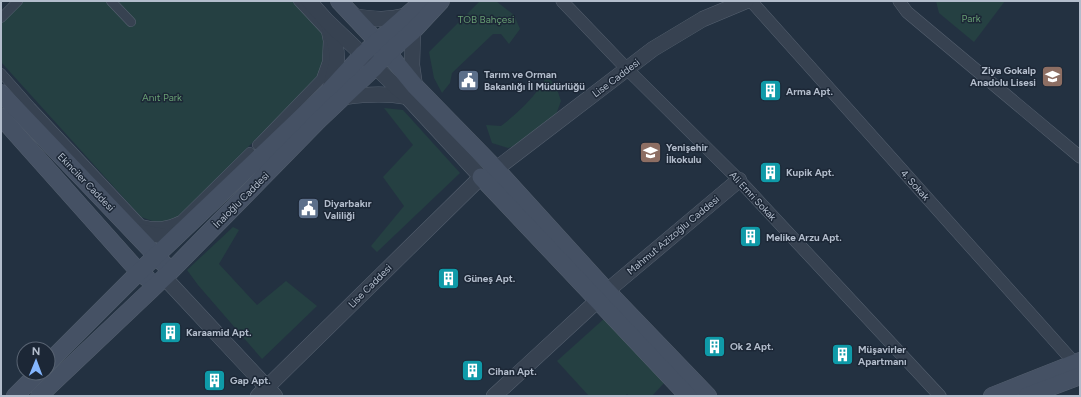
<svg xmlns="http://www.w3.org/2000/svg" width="1081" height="397" viewBox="0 0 1081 397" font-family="Figtree,sans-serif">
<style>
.green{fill:#254042}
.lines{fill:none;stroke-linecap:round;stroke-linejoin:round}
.pedestrian-casing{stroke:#55606f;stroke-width:10}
.minor-casing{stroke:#55606f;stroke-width:13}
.tertiary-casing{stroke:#55606f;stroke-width:16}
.secondary-casing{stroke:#55606f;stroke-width:18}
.pedestrian{stroke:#374251;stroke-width:9}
.minor{stroke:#374251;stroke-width:12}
.tertiary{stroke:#374251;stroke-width:15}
.secondary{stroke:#455164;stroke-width:17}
.labels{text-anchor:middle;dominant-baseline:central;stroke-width:3;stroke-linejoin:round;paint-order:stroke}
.park-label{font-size:10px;fill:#689f73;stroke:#1c2736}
.poi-label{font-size:10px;font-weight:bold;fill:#b3bdcc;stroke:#1c2736;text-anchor:start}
.street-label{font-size:10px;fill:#b3bdcc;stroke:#1c2736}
</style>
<rect width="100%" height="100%" fill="#233141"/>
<g class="green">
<polygon points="22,1 292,1 323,34 325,55 319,76 178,217 161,224 141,217 1,62 1,22"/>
<polygon points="480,1 496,1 514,15 520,29 509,44 501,34 493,34 452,73 450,83 442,93 434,78 429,52"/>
<polygon points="936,1 1005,1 974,42 939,13"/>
<path d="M 547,76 L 556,86 L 561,101 L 554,120 L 530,141 L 508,148 L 492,143 L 486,125 L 501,126 C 520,111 535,97 547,76 Z"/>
<polygon points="384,108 403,110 460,173 377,252 371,246 404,206 383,177 413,145"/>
<polygon points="233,227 239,230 219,264 257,305 286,281 317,306 262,359 198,285 187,270"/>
<polygon points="606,317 664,383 652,396 629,396 627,394 625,396 589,396 557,361"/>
</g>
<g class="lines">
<defs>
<g id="pedestrian">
<polyline points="111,1 131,22"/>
<polyline points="1,18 18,1"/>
<path d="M 1,73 L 31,107 L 141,224 C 157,228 166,227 181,220 L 250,152"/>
<polyline points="257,145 321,79 327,62 328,41 326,31 298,1"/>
</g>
<g id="minor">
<polyline points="562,1 627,69 739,180 940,396"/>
<polyline points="751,1 1079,368"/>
<polyline points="899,1 907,12 1080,157"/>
</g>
<g id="tertiary">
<path d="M 354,16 C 376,20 388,20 408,15"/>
<polyline points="413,31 412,65 415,86"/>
<path d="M 329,91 C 338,62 341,55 329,26"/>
<path d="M 345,97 C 367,94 386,93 407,97"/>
<polyline points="496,169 653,49 703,19 746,1"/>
<polyline points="132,230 167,237 181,233"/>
<polyline points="164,277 275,396"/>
<polyline points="607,291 739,180"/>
<polyline points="258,396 481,177 407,97 327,21 309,1"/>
<polyline points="494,396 598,300"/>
</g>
<g id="secondary">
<polyline points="339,1 388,53 415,86 496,169 607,291 708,396"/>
<polyline points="1,93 164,264"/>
<polyline points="1,117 139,272 147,278"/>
<polyline points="481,177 688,396"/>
<polyline points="48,363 139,272 329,91 363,54 423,1"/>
<polyline points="15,396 38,373"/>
<polyline points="39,396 171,271 319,120 375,67 388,53 413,31 441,1"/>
<polyline points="992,396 1080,361"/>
<polyline points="1027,396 1080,376"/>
</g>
</defs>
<use href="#pedestrian" class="pedestrian-casing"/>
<use href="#minor" class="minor-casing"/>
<use href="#tertiary" class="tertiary-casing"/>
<use href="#secondary" class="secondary-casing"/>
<use href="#pedestrian" class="pedestrian"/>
<use href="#minor" class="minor"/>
<use href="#tertiary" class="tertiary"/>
<use href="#secondary" class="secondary"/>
</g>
<defs>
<symbol id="school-square" viewBox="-11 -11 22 22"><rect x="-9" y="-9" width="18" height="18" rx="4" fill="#8d6e63" stroke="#1c2736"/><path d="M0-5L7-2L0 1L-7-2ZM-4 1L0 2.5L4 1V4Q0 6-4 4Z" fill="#fff"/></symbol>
<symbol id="civic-square" viewBox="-11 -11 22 22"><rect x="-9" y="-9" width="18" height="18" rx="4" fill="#5c6f8a" stroke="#1c2736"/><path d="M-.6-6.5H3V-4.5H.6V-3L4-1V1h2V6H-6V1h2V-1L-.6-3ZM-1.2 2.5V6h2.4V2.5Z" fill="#fff"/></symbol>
<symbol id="building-square" viewBox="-11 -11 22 22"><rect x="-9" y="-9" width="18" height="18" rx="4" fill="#0f9aa8" stroke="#1c2736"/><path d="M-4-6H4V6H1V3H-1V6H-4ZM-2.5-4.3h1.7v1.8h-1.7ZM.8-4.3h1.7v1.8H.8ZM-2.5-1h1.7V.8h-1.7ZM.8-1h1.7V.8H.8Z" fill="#fff"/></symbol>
</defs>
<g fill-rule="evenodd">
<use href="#school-square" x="1040" y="64" width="25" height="25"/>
<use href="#civic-square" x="456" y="68" width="25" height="25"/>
<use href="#building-square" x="758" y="78" width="25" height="25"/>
<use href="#school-square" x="638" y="140" width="25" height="25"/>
<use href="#building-square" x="758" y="160" width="25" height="25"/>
<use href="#civic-square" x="296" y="196" width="25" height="25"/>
<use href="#building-square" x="738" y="224" width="25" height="25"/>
<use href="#building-square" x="436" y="266" width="25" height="25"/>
<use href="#building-square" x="158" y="320" width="25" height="25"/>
<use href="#building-square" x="702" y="334" width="25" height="25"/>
<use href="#building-square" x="830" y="342" width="25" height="25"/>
<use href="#building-square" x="460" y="358" width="25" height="25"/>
<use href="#building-square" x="202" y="368" width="25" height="25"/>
</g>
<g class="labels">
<g class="park-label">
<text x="971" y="18">Park</text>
<text x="486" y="19">TOB Bahçesi</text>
<text x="162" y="97">Anıt Park</text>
</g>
<g class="poi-label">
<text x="1036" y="70" text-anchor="end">Ziya Gokalp<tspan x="1036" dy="12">Anadolu Lisesi</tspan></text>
<text x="484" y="74">Tarım ve Orman<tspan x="484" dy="12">Bakanlığı İl Müdürlüğü</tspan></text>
<text x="786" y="91">Arma Apt.</text>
<text x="666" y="147">Yenişehir<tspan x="666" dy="12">İlkokulu</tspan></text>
<text x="786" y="172">Kupik Apt.</text>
<text x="324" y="203">Diyarbakır<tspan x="324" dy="12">Valiliği</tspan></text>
<text x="766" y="237">Melike Arzu Apt.</text>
<text x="464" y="278">Güneş Apt.</text>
<text x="186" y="332">Karaamid Apt.</text>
<text x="730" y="346">Ok 2 Apt.</text>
<text x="858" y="349">Müşavirler<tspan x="858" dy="12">Apartmanı</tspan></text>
<text x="488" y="371">Cihan Apt.</text>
<text x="230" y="380">Gap Apt.</text>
</g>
<g class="street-label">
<text transform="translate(616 78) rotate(-37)">Lise Caddesi</text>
<text transform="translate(86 182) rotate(46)">Ekinciler Caddesi</text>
<text transform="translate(915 185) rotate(48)">4. Sokak</text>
<text transform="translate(753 196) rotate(47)">Ali Emri Sokak</text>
<text transform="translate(241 200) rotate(-45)">İnaloğlu Caddesi</text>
<text transform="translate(673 235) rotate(-40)">Mahmut Azizoğlu Caddesi</text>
<text transform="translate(370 286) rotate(-45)">Lise Caddesi</text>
</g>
</g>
<rect width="1081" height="397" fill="none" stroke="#b3bdcc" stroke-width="4"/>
<g transform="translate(36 361) rotate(1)"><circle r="19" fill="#1c2736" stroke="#586372"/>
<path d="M0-3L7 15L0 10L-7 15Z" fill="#85b7ff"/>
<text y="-6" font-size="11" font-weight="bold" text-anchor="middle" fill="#b3bdcc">N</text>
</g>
</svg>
